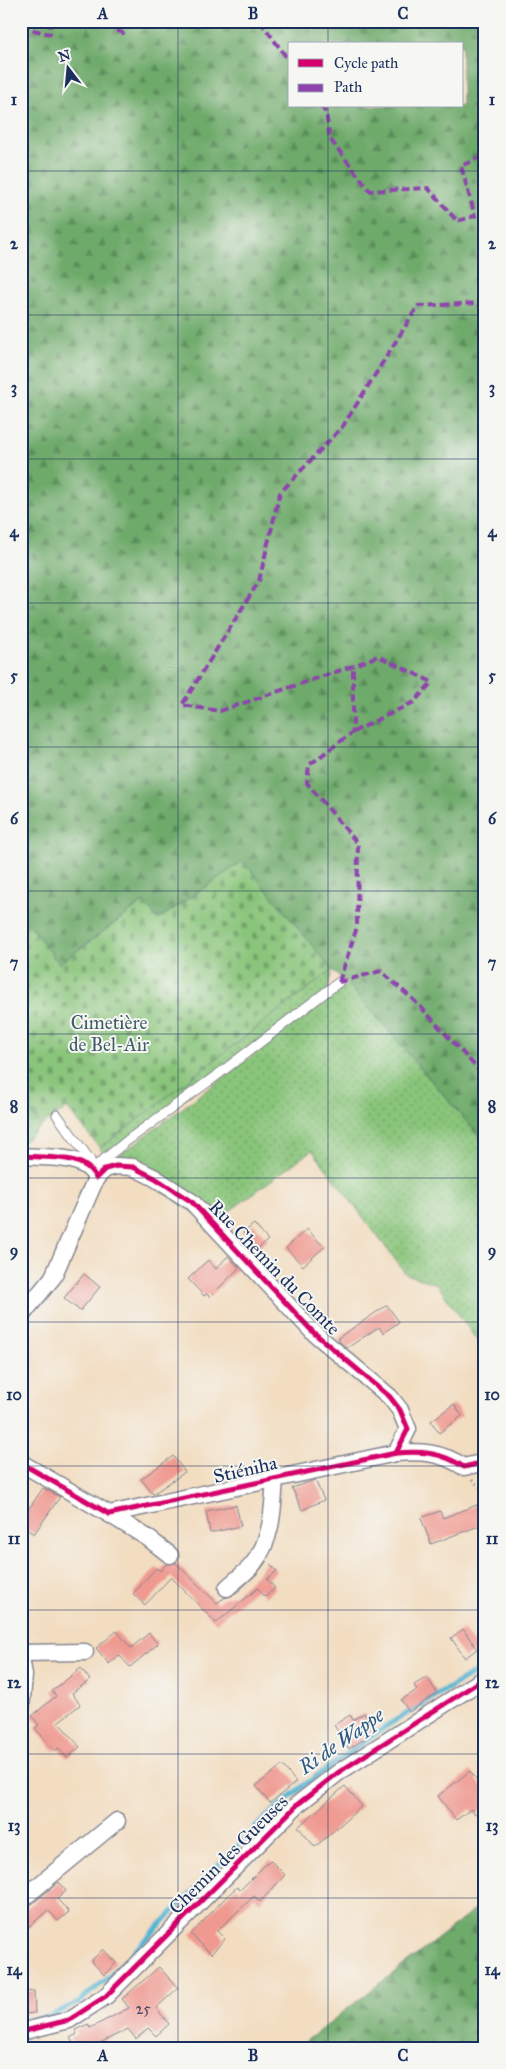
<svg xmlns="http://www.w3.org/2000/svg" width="506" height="2069" viewBox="0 0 506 2069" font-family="'IM FELL Great Primer',serif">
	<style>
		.grass { fill: url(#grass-dots); stroke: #527a6c }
		.forest { fill: url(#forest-firs); stroke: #446c64; fill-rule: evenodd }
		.cemetery { fill: url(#cemetery-stones); stroke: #527a6c }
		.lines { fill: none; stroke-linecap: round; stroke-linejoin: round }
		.stream { stroke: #55b5d3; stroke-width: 5 }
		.building { fill: #ef9990 }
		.service-casing { stroke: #868690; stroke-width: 11 }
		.minor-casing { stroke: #868690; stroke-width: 19 }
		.path { stroke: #868690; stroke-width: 3; stroke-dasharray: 1 4; stroke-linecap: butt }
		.service { stroke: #fff; stroke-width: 9 }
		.minor { stroke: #fff; stroke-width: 16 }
		.quiet { stroke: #8e44ad; stroke-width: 4; stroke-dasharray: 8 4; stroke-linecap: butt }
		.cycleway-casing { stroke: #f6f6f2; stroke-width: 8 }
		.cycleway { stroke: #d6006c; stroke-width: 5 }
		.grid { fill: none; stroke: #1b2f5e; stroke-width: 1; stroke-opacity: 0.55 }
		.labels { text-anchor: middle; stroke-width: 4; stroke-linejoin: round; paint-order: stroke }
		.number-label { font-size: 16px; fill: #504a6a }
		.park-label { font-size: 19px; fill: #3c5c66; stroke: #f6f6f2 }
		.street-label { font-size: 19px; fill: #1b2f5e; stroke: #f6f6f2 }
		.water-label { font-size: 20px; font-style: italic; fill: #2c5781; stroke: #f6f6f2 }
		.neatline { fill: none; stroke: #1b2f5e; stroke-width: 2 }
		.grid-label { font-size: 16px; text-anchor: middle; font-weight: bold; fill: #1b2f5e }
	</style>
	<defs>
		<pattern id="grass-dots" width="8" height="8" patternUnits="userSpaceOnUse" patternTransform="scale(1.25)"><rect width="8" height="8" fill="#89c57a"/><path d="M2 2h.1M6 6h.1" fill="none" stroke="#6fa067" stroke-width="1.8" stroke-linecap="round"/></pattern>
		<pattern id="forest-firs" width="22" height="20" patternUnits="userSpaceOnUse" patternTransform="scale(1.25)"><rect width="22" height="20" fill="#6eaa6a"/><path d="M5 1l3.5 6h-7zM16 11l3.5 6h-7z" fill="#5a8b5a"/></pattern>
		<pattern id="cemetery-stones" width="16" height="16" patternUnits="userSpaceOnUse" patternTransform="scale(1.25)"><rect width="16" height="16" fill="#89c57a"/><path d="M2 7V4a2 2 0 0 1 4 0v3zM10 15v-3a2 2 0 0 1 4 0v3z" fill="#6fa067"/></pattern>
	</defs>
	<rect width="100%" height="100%" fill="#f6f6f2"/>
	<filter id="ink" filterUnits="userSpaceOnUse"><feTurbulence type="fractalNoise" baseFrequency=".02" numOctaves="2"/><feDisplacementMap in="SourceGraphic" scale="10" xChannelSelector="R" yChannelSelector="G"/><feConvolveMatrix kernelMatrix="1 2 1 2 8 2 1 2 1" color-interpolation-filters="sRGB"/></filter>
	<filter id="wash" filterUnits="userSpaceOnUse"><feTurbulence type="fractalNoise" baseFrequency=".0096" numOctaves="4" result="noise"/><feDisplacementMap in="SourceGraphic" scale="20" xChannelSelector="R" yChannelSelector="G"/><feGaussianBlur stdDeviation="1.12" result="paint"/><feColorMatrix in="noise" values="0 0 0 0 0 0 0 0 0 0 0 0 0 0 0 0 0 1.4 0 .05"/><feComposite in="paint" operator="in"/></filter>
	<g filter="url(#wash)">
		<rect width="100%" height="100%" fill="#f2ddc1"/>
		<g class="grass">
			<polygon points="332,970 327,991 106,1158 100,1148"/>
			<polygon points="348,984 485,1143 485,1352 437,1284 406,1274 312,1150 212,1224 113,1160"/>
			<polygon points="25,1105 41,1126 21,1144 21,1108"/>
		</g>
		<g class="forest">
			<path d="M21,21H485V1143L348,984L332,970L243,861L157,920L143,902L59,964L21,914ZM290,44H462V106H290Z"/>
			<polygon points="485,1902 485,2048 297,2048"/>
		</g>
		<polygon class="cemetery" points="243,861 332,970 100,1148 67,1108 41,1126 25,1105 21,1108 21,914 59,964 144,902 158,920"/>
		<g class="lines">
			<polyline class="stream" points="21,2022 50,2016 77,2003 107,1979 262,1821 304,1785 388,1725 485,1666"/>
		</g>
		<g id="blocks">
			<g class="building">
				<polygon points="254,1224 268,1240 253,1253 244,1243 248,1239 243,1233"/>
				<polygon points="307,1229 324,1247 303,1266 286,1248"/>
				<polygon points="228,1256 239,1268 210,1297 207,1294 204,1296 188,1279 208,1260 216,1269"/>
				<polygon points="84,1274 100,1287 80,1311 64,1298"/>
				<polygon points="387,1305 399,1322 383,1333 379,1327 347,1348 340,1342 338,1338"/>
				<polygon points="454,1404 462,1416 439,1433 431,1421"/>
				<polygon points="173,1456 185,1472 153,1494 141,1479"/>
				<polygon points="315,1480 324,1500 302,1510 292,1488"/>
				<polygon points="43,1488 60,1497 34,1534 21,1526 21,1520"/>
				<polygon points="236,1505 241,1526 210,1533 206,1511"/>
				<polygon points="477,1505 484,1524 431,1544 421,1518 440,1511 443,1518"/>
				<polygon points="267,1561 277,1571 267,1579 275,1588 265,1597 258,1588 216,1623 171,1577 145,1605 133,1594 156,1568 160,1571 166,1564 176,1563 217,1603 224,1598 234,1595 257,1574"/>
				<polygon points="463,1629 477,1649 465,1658 451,1638"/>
				<polygon points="117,1631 131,1648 149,1633 158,1644 130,1667 119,1655 109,1664 96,1648"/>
				<polygon points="81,1668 90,1680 72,1693 80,1705 58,1722 80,1747 67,1758 58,1748 55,1751 35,1728 39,1725 32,1716 56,1696 52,1691"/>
				<polygon points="427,1677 437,1693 409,1712 401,1700 417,1690 414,1685"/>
				<polygon points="364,1713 376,1731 349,1749 334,1725 350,1715 353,1720"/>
				<polygon points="282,1765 296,1782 270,1803 256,1786"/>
				<polygon points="470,1771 485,1790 485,1807 475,1814 471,1809 456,1820 438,1796"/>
				<polygon points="345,1786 362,1806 315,1847 298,1827"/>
				<polygon points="270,1860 285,1875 260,1902 254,1896 217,1931 225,1939 211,1954 191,1934 227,1896 237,1887 240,1890"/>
				<polygon points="59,1882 66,1891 57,1899 69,1912 58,1921 48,1910 21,1934 21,1910 27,1908"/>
				<polygon points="103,1949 116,1963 104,1975 91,1961"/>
				<polygon points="159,1967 178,1988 156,2008 169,2024 156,2036 148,2028 136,2039 128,2029 98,2044 100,2048 76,2048 70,2038 77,2034 75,2030 88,2024 90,2028 129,2008 122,1999"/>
				<polygon points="34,1991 35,2013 21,2014 21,1992"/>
			</g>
		</g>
	</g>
	<g filter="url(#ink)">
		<use href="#blocks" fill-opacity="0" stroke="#868690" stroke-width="1"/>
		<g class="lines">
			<defs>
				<polyline id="service" points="57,1115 90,1160 92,1169 128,1140 220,1073 339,982"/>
				<g id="minor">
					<path d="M21,1156C45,1158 85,1153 96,1178L105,1169L116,1166L133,1167L155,1178L192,1202L313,1332L390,1397L400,1410L408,1429L396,1453"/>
					<polyline points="21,1316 53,1277 96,1178"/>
					<path d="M21,1463L109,1514L396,1453C422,1451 441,1452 464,1467L485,1462"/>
					<polyline points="109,1514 148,1538 170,1555"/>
					<path d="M227,1588C235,1580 246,1573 253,1564C273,1539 273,1507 275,1477"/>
					<polyline points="21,1653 85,1652"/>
					<polyline points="21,1658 24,1675 21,1709"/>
					<polyline points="21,1900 117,1821"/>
					<polyline points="21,2032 69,2020 106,1996 298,1804 339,1772 485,1678"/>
				</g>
			</defs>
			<use href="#service" class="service-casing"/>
			<use href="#minor" class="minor-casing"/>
			<polyline class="path" points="472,1480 485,1492"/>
			<use href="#service" class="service"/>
			<use href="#minor" class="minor"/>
			<g class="quiet">
				<polyline points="94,21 123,33 124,21"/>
				<polyline points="260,21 290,62"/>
				<polyline points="21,27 50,34 50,21"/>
				<polyline points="321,106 326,113 330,139 370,191 428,188 457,221 475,216 461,166 485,155"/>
				<polyline points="353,732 414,702 432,682 378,656 353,666"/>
				<polyline points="339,982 357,927 358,844 307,783 309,765 353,732 353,666 220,711 182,705 259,581 280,493 343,426 418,306 485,303"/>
				<polyline points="339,982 381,971 419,1005 485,1077"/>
			</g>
			<defs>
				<g id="cycleway">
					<path d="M21,1156C45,1158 85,1153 96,1178L105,1169L116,1166L133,1167L155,1178L192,1202L313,1332L390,1397L400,1410L408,1429L396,1453"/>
					<path d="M21,1463L109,1514L396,1453C422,1451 441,1452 464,1467L485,1462"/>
					<polyline points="21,2032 69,2020 106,1996 298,1804 339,1772 485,1678"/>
				</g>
			</defs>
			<use href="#cycleway" class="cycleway-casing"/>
			<use href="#cycleway" class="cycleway"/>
		</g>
	</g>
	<path class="grid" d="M178,21V2048M328,21V44M328,106V2048M21,171H485M21,315H485M21,459H485M21,603H485M21,747H485M21,891H485M21,1034H485M21,1178H485M21,1322H485M21,1466H485M21,1610H485M21,1754H485M21,1898H485"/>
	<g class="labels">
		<g class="number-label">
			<text x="143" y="2014">25</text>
		</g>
		<g class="park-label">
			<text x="109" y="1029">Cimetière<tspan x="109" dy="22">de Bel-Air</tspan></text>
		</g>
		<g class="street-label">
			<text transform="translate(275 1267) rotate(46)" y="7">Rue Chemin du Comte</text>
			<text transform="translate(245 1469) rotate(-13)" y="7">Stiéniha</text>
			<text transform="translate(228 1854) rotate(-45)" y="7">Chemin des Gueuses</text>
		</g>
		<g class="water-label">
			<text transform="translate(341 1741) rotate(-35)" y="7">Ri de Wappe</text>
		</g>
	</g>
	<rect width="506" height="2069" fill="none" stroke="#f6f6f2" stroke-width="55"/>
	<rect x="288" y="42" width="175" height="65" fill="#f6f6f2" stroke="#9ea6b7"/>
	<rect x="298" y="59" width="25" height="8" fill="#d6006c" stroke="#9ea6b7"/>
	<text x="334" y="68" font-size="15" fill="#1b2f5e">Cycle path</text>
	<rect x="298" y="84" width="25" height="8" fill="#8e44ad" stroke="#9ea6b7"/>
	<text x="334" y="92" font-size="15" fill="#1b2f5e">Path</text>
	<g transform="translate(68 68) rotate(344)" stroke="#f6f6f2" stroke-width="4" paint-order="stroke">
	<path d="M0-4L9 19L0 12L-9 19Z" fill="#1b2f5e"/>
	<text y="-8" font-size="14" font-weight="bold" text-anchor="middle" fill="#1b2f5e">N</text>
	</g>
	<rect x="28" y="28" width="450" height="2014" class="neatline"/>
	<g class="grid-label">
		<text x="103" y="19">A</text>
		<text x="253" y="19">B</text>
		<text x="403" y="19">C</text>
		<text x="14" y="105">1</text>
		<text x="492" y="105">1</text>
		<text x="14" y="249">2</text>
		<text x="492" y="249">2</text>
		<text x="14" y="393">3</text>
		<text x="492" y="393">3</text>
		<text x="14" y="537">4</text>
		<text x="492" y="537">4</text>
		<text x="14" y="681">5</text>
		<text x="492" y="681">5</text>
		<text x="14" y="824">6</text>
		<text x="492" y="824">6</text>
		<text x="14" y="968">7</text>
		<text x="492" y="968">7</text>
		<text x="14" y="1112">8</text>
		<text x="492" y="1112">8</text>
		<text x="14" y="1256">9</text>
		<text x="492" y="1256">9</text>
		<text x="14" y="1400">10</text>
		<text x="492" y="1400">10</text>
		<text x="14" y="1544">11</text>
		<text x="492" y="1544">11</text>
		<text x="14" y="1688">12</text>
		<text x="492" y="1688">12</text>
		<text x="14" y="1831">13</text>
		<text x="492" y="1831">13</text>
		<text x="14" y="1975">14</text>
		<text x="492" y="1975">14</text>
		<text x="103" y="2061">A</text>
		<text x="253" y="2061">B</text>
		<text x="403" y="2061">C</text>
	</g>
</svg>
